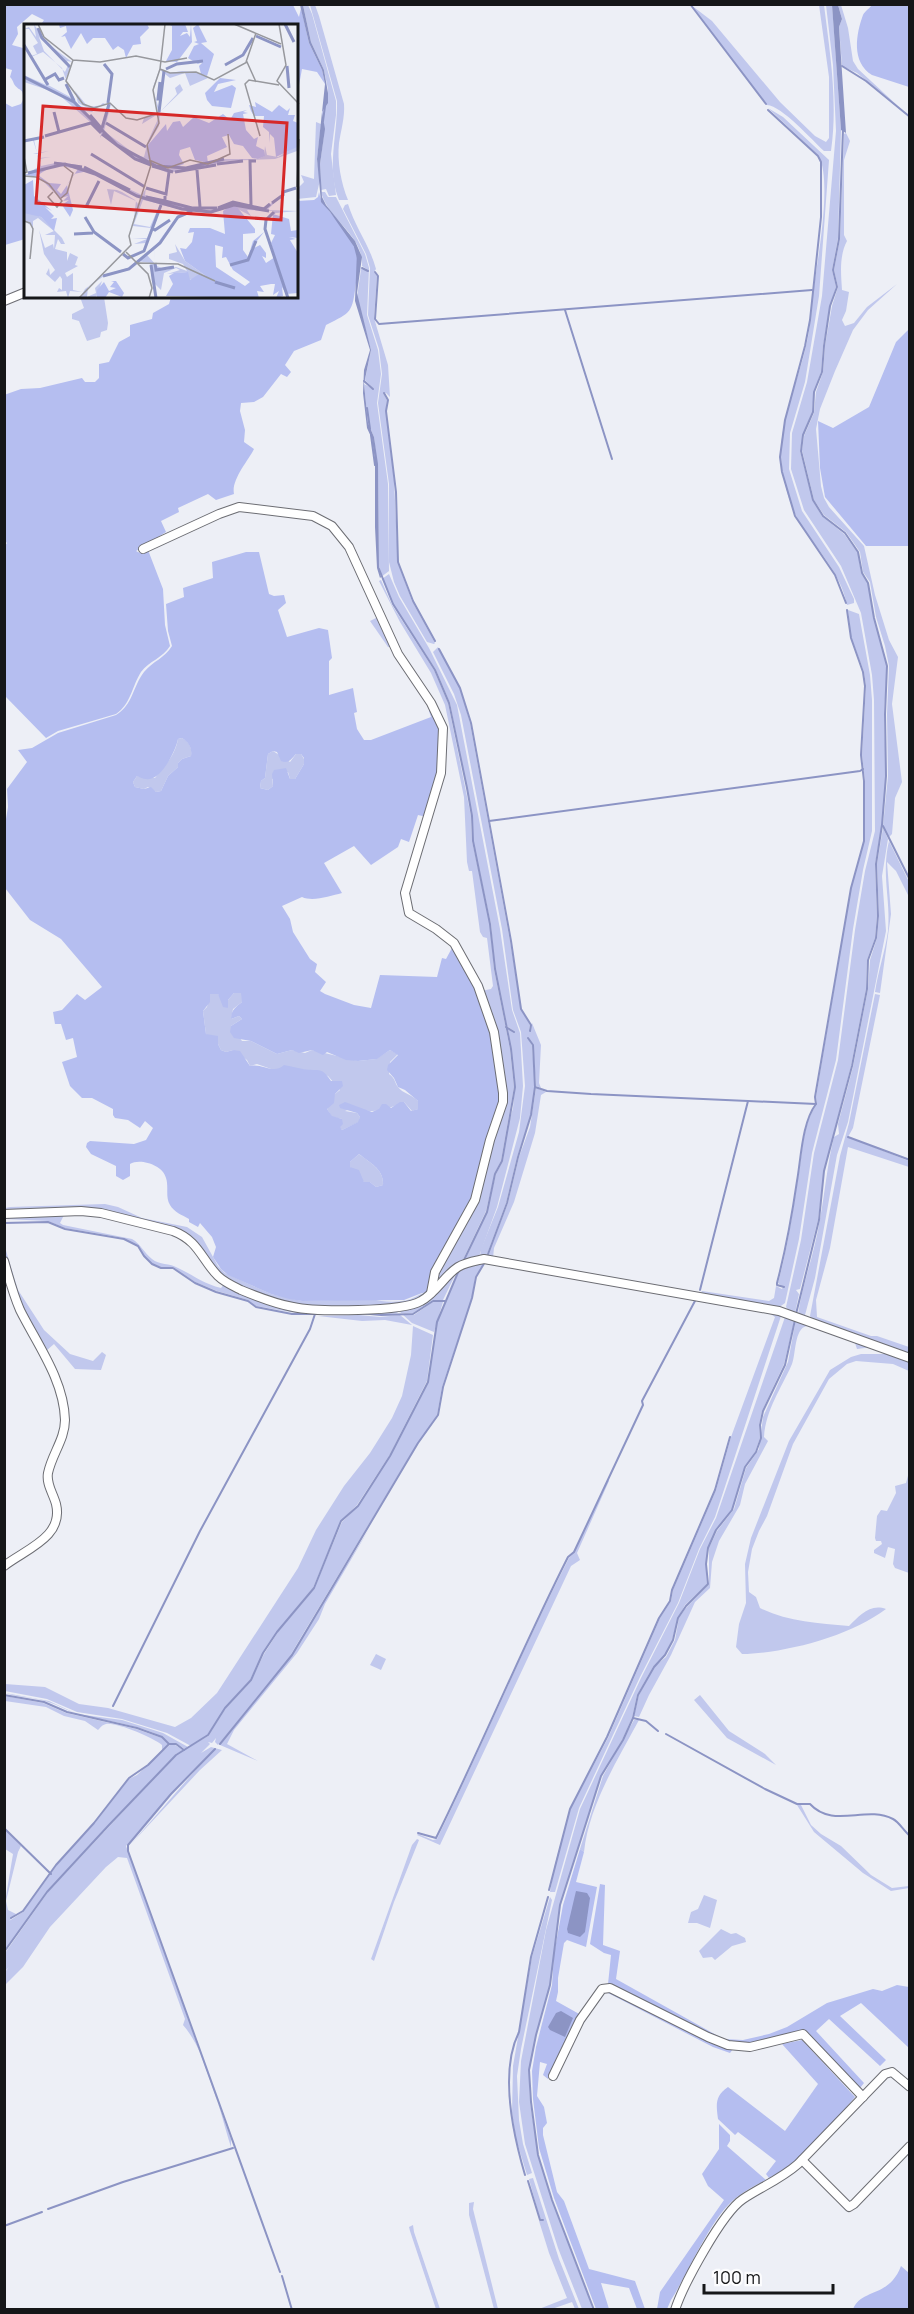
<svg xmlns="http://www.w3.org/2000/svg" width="914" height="2314" viewBox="0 0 914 2314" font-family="Manrope,sans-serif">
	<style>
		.green { fill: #c1c8ed }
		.forest { fill: #b5bef0; fill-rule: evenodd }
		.water { fill: #8c94c4 }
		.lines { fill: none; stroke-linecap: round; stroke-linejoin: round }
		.stream { stroke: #8c94c4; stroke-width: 2 }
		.street-casing { stroke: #6c6d73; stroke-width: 10 }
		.street { stroke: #fff; stroke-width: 8 }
		.inset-river { fill: none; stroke: #8c94c4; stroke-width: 3 }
		.inset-road { fill: none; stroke: #97989d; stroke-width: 1.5 }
		.view { fill: #d62828; fill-opacity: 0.15; stroke: #d62828; stroke-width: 3 }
		.inset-edge { fill: none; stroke: #151618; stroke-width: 3 }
	</style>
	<rect width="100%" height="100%" fill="#edeff6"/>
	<g class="green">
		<polygon points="832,4 841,130 838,238 832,270 836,287 830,306 823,346 821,372 814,392 812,412 803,435 800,451 813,501 822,516 844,534 858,553 861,573 868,583 874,618 887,666 884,714 886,776 882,824 875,864 877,916 875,938 867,960 866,989 851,1066 824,1171 818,1220 800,1289 796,1290 799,1294 795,1313 790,1312 786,1307 801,1240 814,1153 838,1060 855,930 865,871 875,831 874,700 872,675 861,613 841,566 804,510 791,469 792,433 807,382 822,296 836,131 833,65 826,5"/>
		<polygon points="303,5 308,5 312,14 336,101 336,115 331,154 336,195 329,196 326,189 321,190 320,164 324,134 322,112 328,102 328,89 324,70 311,42"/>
		<path d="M310,5H315L319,16L344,104C345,117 341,130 339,143C337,161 341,183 348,200H339C326,167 338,134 337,101Z"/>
		<path d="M691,5L712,21L780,102L815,136L826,142L829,138V77L819,5H824C830,53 838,102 831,151H824C812,140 782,106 767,105Z"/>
		<polygon points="838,5 841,5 848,28 853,61 858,69 899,107 857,73 842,66 839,27 842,19"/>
		<path d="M768,108L783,117L829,160L819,296L805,382L790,433L789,469L802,511L839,567L854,599V603L847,605C841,573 817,550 800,523C789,505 782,477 781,457C780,420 798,382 806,346C811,327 811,307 814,287C818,256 832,183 819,156Z"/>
		<polygon points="316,122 321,124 317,159 320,180 316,197 297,199 297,189 304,182 301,175 314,179"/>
		<path d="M846,133L850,141L844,160V235L847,241C839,256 841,274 842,290L849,292L846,311L842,320L845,326L854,323L867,307L897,284L868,310L853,330L835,371L820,409L816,429L821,486L824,498L829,507L864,546L875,595L889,640L898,657L892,704L902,782L895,798L892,834L889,837L883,826L888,776L887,714L889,666L885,646L876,617L870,582L863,572L860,552L846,532L824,515L814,500L802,450L804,436L814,413L816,392L823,372L825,346L832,306L838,287L834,270L840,239L844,134Z"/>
		<path d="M321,192H325L328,197H336L365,254L369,268L367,315L378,350L381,374L377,403L388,484L389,571L381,577L379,566L378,473L374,437L368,423L364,384L374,389L365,380L371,350L357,298L361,269L368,270L362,266C364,235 328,220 321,192Z"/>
		<path d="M348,204C355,227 370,246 376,269L374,272L377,276L374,318L388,365L390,397L386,393H383L387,400L386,412L394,480L398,563L412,601L435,643L434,644L427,642L400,596L394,582L389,562V484L378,403L382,374L379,349L368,315L370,268L366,254L343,209L345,205Z"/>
		<polygon points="80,297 104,297 108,323 107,330 101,332 100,337 87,341 79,321 72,319 72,314 84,308"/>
		<polygon points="389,574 399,597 429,648 457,705 500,929 512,1010 520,1033 523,1086 520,1118 497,1207 478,1259 463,1264 487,1212 496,1174 503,1161 506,1133 513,1108 515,1087 508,1029 514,1031 507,1026 495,969 491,924 473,841 472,816 467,788 450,703 436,670 393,604 382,579"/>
		<polygon points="381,580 392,605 434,670 448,703 471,816 472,841 490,924 494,969 510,1049 514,1087 501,1161 495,1173 486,1211 460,1266 434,1289 481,991 491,989 493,986 487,938 483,937 480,932 472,871 469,871 467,862 464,797 445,705 431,673 400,622 379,581"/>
		<path d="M848,610L859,614L870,675L872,700V831L863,870L853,929L836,1060L812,1153L799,1239L785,1303L778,1308L700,1294L702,1291L769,1301L774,1298L776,1286L782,1289L783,1287L778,1283C788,1247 793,1209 799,1172C803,1150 803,1122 817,1104L816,1097L851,888L864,841L865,781L862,755L866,686L864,672L851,637Z"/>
		<polygon points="378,617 392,647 388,647 370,621"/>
		<polygon points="438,647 460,688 470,723 510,941 521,1009 530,1025 529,1031 532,1023 541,1045 539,1083 541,1088 536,1086 533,1044 527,1037 532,1045 535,1087 531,1115 517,1157 506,1203 486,1257 480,1257 481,1249 498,1207 519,1132 525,1086 521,1032 513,1010 502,929 461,715 454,694 433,652"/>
		<path d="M182,738C190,743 192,747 191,756L182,759L178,763V767L168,776L161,791L156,792L148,787L144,789L135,787L133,782L137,776L155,778C165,765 175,756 178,739Z"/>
		<polygon points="273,751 290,762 296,754 301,754 304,759 304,764 295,779 290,779 288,772 272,779 273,786 268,790 260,788 261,781 265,778 268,754"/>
		<path d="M883,828L888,839L882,876L886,931L848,1122L837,1155L815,1278L805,1315L798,1314C803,1282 815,1252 820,1219C825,1192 827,1165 834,1137L839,1134L838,1124L853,1067L868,989L870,960L877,938L879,916L877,864Z"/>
		<path d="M889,841L909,882V897L896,871L887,862L891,914L880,993L875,992C878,971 885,952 888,931C891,900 881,874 889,841Z"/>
		<path d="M234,993H242V1002L233,1009L231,1019L239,1016L242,1019L231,1026L242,1041H251L277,1054L292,1050L305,1053L312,1050L358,1061L376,1059L390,1050L398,1054L390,1062L389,1074C396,1079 394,1082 398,1087C402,1093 413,1095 418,1101V1109L412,1111L404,1102C396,1106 378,1112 370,1111C357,1110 360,1106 345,1111L357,1113L360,1117L359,1122L342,1130L339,1127L342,1119L332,1117L327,1109L335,1094L340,1090L328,1076L301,1069L274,1070L257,1064L250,1066L247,1060L233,1050L226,1052L221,1050L218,1044L206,1034L203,1011L207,1007L210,994H218L228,1008V1000Z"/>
		<polygon points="875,994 880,995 853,1128 848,1137 909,1161 909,1167 848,1147 830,1248 816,1300 817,1317 871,1336 877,1336 909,1347 909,1355 812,1319 810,1316 840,1156 849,1123"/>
		<polygon points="536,1088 546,1092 541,1095 535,1133 514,1202 494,1248 493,1258 487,1257 508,1203 519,1157 530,1127"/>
		<path d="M359,1154C370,1163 384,1169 383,1185L376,1187L370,1182H364L350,1167V1162Z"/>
		<path d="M105,1204L118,1207L142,1218L187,1227L202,1237L218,1266L225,1273L271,1294L302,1301L371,1299C383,1302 399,1303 411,1299C418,1296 422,1292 430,1292L420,1300L394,1307L295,1306L263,1296L225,1279L189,1237L103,1211H5V1208L10,1207Z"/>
		<path d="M65,1213L60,1223L63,1225L132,1239C141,1244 144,1253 152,1259C159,1265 170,1263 178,1268C193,1275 204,1284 221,1288L225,1283L278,1305L395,1310L398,1313L381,1315L360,1313L302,1314L256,1306L248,1300L217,1291L195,1282L173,1267H161L153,1264L144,1256L138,1245L124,1238L65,1228L48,1221L5,1219V1215Z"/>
		<path d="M4,1244L18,1290L44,1330L70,1354L93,1361L102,1352L106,1355L101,1370L75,1369L54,1344L46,1351C28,1319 5,1282 4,1244Z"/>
		<path d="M477,1262L456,1315L474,1269L478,1262H485L475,1277L472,1298L442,1387L437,1415L409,1457L288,1659L369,1529L325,1604L319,1619L297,1653L234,1730L227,1744L258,1761L220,1745L280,1670L218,1745L215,1742L216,1738L212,1743L208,1742L210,1744L201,1753L211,1747L222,1750L200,1770L131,1844L214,1749L171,1794L126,1846L231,2139V2147C220,2112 207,2052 183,2025L185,2019L127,1858L118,1857L106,1867L50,1927L23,1967L5,1985V1972L9,1967L5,1971V1953L48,1892L176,1755L208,1736L226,1708L251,1681L264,1654L278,1632L314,1589L342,1522L358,1506L390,1456L428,1382L437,1322L461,1267Z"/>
		<polygon points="458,1269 443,1300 433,1300 413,1313 401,1313 398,1309 409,1307"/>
		<polygon points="434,1301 443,1302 434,1332 412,1323 402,1314 414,1315"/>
		<polygon points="766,1311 779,1314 781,1316 715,1517 699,1549 678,1603 640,1677 579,1808 555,1892 550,1892 555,1864 570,1809 608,1738 660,1618 671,1601 673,1590 716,1490 731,1437 775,1317"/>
		<polygon points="359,1315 380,1317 400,1315 412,1325 385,1320 362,1321 318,1316"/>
		<polygon points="785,1317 795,1318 784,1364 762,1411 759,1425 760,1438 755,1452 745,1467 732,1510 716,1530 708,1547 706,1564 707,1584 685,1605 678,1618 672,1640 665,1655 653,1667 637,1695 632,1718 622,1740 601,1776 560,1905 550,1985 536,2035 529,2070 530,2102 538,2155 552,2200 593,2309 582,2309 558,2248 525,2144 519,2102 521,2061 546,1930 580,1809 641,1678 679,1603 700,1549 716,1518"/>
		<path d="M796,1319L873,1347L857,1349L855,1343C844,1339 817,1325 807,1326C794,1328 796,1355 792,1364C781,1389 766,1409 764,1437L768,1441L745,1484L740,1505L719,1541L712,1562L710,1588L695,1602L671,1655L649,1695L639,1717L634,1716L639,1695L654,1667L666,1657L675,1640L679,1618L685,1609L709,1584V1548L717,1531L734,1509L746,1468L759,1449L763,1417L788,1362Z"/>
		<polygon points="413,1326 433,1335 427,1381 389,1456 357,1505 341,1521 313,1588 277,1632 263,1653 250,1680 225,1708 207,1735 191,1746 167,1733 122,1719 77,1712 47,1699 5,1691 5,1684 45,1687 79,1704 108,1708 175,1727 191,1718 217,1693 298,1568 316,1530 344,1486 370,1453 392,1418 402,1396 411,1355"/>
		<path d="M861,1354H893L909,1361V1371L893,1364L856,1361L847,1364L829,1379L793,1444L767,1516L759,1531L752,1549L748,1572L749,1592L756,1597L760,1608C788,1622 818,1623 849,1626C859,1616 870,1603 886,1609C850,1636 787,1653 742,1654L736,1647L739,1624L746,1603L745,1564L751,1538L789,1441L830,1370L851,1357Z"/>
		<polygon points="909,1472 909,1573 895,1568 893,1564 895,1549 888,1547 885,1558 874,1553 874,1550 882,1544 881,1541 876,1541 875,1538 877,1516 881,1510 887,1511 896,1493 895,1486 906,1483"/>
		<path d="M608,1479L609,1481L577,1553L580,1560L571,1566L440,1845L417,1835L418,1834L433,1840L437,1839C482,1746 522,1650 569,1558L574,1552Z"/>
		<polygon points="376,1654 386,1659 381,1670 370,1665"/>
		<path d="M5,1693L49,1701L77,1714L122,1720L163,1733L188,1747L185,1749L175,1743H169C156,1727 106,1721 85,1716C71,1713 59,1705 45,1701C32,1697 16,1697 5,1693Z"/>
		<polygon points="700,1695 729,1731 765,1754 776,1765 727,1738 694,1700"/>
		<path d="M5,1696L43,1703L66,1713L136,1729L162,1738L168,1744L156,1757L162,1750V1745C153,1738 117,1722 106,1724C102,1725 101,1727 98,1730L85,1721L64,1716L46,1707L5,1701Z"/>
		<path d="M634,1720H639C617,1761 589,1805 584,1852L580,1849L603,1776Z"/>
		<polygon points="172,1743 183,1750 176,1754 47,1891 5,1951 5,1902 13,1854 5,1849 5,1829 21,1846 18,1852 6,1901 8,1910 16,1914 9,1921 23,1912 57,1865 95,1823 129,1779 137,1775"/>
		<polygon points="797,1805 801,1805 811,1825 821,1834 841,1846 871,1875 892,1888 909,1886 909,1888 891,1891 863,1873 814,1832"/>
		<polygon points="417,1839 419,1840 394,1902 374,1961 371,1959 412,1845"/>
		<polygon points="704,1895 717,1900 710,1928 697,1923 688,1923 691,1912 698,1909"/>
		<polygon points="550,1897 552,1900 521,2049 517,2076 519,2120 523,2144 532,2173 527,2175 516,2139 512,2113 513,2066 532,1957"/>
		<polygon points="721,1929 731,1934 736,1933 745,1938 746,1942 732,1946 715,1960 712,1957 703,1958 699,1951"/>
		<polygon points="533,2178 559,2259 579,2309 575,2309 572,2302 552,2309 539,2309 567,2298 549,2253 539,2221 544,2221 540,2219 529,2179"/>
		<polygon points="474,2202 473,2209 498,2309 494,2309 469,2215 469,2203"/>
		<polygon points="413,2225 414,2232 440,2309 436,2309 410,2231 409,2227"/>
	</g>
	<g class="forest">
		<path d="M873,4L909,5V87L872,75C851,62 856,34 863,15C865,11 870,8 873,4Z"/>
		<path d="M5,5H293L299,17L301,8L309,43L322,70L325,84L317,72L302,69L297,96V26H40L44,20L32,14L17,27L18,34L12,45L23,48L25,46V239L5,245V103L12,107L21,104L23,100C24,87 19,92 14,84C13,81 12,79 10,77L12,70L5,68Z"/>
		<path d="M319,192C321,202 324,204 330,212C353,241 361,245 356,283C352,313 352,312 326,325L321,340L294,351L285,365L291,372L287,377L281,374L263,397L254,402L241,403L240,411L245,430L244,442L254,449C248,461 231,480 234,494L216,500L208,494L178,508L179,512L161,521L166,532L136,551L140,553L148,550L163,589L165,625L170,646C163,658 149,661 141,672C132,686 131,704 116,714L58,731L46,738L5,696L4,547L7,543L4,540V395L21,389L40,388L82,378L85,382H95L99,378V364L109,362L119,342L130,336V325L152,319L153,313L169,304L171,297H297V201L314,200L318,197Z"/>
		<polygon points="909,329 909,546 866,546 825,497 820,468 818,421 833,428 869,407 896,342"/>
		<path d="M246,552H259L269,594L274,596L284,595L286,603L278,610L287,637L319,628L328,630L332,658L329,661V695L353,688L357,712L354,713L357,729L364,740H371L431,717L429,711L430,704L440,725V762L427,817L418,815L409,842L401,839L398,847L371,865L354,846L324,863L342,893C330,896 313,902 302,897L282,906L290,919L293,932L310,959L317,964L315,972L326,982L320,991L325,994L354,1005L371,1008L380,975L437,977L442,958L446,959L453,946L478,993L490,1023L502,1096L473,1198L430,1292L422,1293L404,1300L302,1301L289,1299L271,1294L228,1275L221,1269L213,1257L216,1247L212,1237L200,1223L198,1227L189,1222V1219C182,1215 174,1212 170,1205C165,1197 169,1187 166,1178C163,1165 140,1158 130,1164V1176L123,1180L116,1176V1166L91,1154L86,1147L87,1143L90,1141L134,1144L146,1140L153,1128L145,1121L140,1128L128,1120L115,1118L113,1115V1109L92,1098H82L70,1086L62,1062L77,1057L73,1038L66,1040L61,1024H55L53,1012L62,1010L77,994L85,1000L102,987L61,939L30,920L5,888L4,831L8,807L7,789L27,762L18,750L32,748L58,733L116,715C133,705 133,686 144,672C153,661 165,658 172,646L168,631L166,604L184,597L183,588L213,578L212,562ZM182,738C189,743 192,747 191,756L182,759L178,763V767L168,776L161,791L156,792L151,787L144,789L135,787L133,782L137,776C140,777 143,779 146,779C161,782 176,750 178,739ZM273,751L277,752L281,761C289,764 291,759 296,754H301L304,758V764L295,779H290L286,768L274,770L272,774L273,786L268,790L260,788L261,781L265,778L268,754ZM234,993H241L242,1002C236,1007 231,1010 231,1019L239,1016L242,1019L231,1026L230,1032L234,1038L251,1041L277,1054L292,1050L299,1053L312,1050L323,1055L327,1052L346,1060L358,1061L377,1059L390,1050L398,1055L388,1065L387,1070L394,1078L398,1087L405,1090L418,1101V1109L411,1111L404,1102H400L391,1108L386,1104H382L379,1109L372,1112L345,1102L339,1105L340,1108L357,1113L360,1117L358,1122L342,1130L340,1127L343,1124L342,1119L332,1116L327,1109L334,1103L335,1094L343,1086L342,1081H331C321,1065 318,1072 303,1069C296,1068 291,1066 284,1065C273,1075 263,1063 250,1066L240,1051L233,1050L226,1052L221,1050L218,1044V1036L206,1034L203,1011L210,1002V994H218L223,1007L228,1008V1000ZM359,1154C370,1163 384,1169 383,1185L376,1187L370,1182H364L359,1170L350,1167V1162Z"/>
		<polygon points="580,1849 584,1852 576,1882 597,1887 586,1947 567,1940 564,1943 558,1978 558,1992 556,2001 581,2015 577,2020 548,2079 543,2075 547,2064 540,2062 537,2096 544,2107 547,2123 543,2128 543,2135 557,2192 564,2201 589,2269 635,2281 645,2309 637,2309 629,2288 601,2283 609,2309 596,2309 554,2198 539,2148 533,2099 532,2071 536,2047 552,1985 554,1954 563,1905"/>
		<polygon points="600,1884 605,1885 603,1945 620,1951 616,1979 718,2036 724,2039 743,2040 769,2034 787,2027 827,2003 873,1989 882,1991 897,1985 909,1987 909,2048 861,2003 840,2016 886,2060 880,2066 829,2019 816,2031 864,2083 860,2088 807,2032 803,2030 750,2045 717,2040 608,1984 611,1955 604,1953 590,1944"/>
		<polygon points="611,1991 708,2041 733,2049 730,2053 713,2047 606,1992"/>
		<path d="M802,2040L855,2097C834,2123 799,2164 769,2178L766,2174L776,2161L738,2132L735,2135L718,2119C716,2104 715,2096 728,2087L785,2131L818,2084L782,2044Z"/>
		<path d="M719,2124L730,2135V2141L727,2146L766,2180C756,2185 746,2190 737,2197C711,2216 689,2272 671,2300L667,2309H657L660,2292L724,2200L708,2186L702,2174L719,2149Z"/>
		<path d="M901,2266L909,2273V2309H853C862,2288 889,2298 901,2266Z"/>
	</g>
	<g class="water">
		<polygon points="300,5 303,5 311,42 324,70 328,93 328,103 322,112 325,129 320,164 322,197 326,205 355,241 362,257 357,293 371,350 364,384 368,423 374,437 378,464 379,566 381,577 380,578 377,568 375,527 375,460 372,439 367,428 363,393 364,370 370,350 355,301 357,251 330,212 321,202 317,159 325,84 322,70 309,43"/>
		<polygon points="832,5 838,5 842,19 839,27 846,133 841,130"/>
		<polygon points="576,1891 587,1893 590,1898 585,1932 580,1937 568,1933 567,1929"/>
		<polygon points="561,2011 573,2018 565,2037 550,2030 548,2027 556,2013"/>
	</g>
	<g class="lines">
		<g class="stream">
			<polyline points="690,4 766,104"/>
			<polyline points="842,66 866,81 910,117"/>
			<polyline points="768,110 818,156 821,162 821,217 810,320 805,346 785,420 780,457 782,472 795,516 835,575 846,603"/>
			<polyline points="323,121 325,106"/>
			<polyline points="355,247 359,262"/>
			<polyline points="362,268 368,271"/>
			<polyline points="375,272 378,276 375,319 379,324 812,290"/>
			<polyline points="565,310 612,459"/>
			<polyline points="364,381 373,389"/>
			<polyline points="384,393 388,400 386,411 396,492 398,562 413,601 435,641"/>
			<polyline points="367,408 370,429"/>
			<polyline points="371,435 375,465"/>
			<polyline points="379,569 393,604 435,670 449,703 467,788 472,816 473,841 490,924 495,969 511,1049 515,1087 502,1161 495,1174 487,1212 463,1262"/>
			<polyline points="439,649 460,688 471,723 511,941 521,1009 531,1025 530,1031"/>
			<polyline points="489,821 860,771 863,769"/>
			<polyline points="883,826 910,880"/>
			<polyline points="506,1027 514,1032"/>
			<polyline points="535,1087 547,1091 591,1094 748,1101 700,1290"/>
			<path d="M748,1101L816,1104C802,1122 801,1159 797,1181C792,1215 786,1249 777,1283V1285L784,1287"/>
			<polyline points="816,1104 815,1097 851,888 864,841 864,781 861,755 865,686 863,672 851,638 847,610"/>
			<polyline points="848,1137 910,1160"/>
			<polyline points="4,1223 48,1222 65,1229 124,1239 138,1246 144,1256 152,1264 161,1268 173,1268 195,1283 216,1292 248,1301 256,1307 292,1314 351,1314"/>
			<polyline points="488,1254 507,1203 518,1157 531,1115 535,1087 533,1045 528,1038"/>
			<polyline points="360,1313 381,1315 413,1314 433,1301 445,1301"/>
			<polyline points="796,1314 819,1220 824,1171 852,1066 867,989 868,960 876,938 878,916 876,864 882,825 886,776 885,714 887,666 874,618 868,583 862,573 858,552 845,533 823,516 813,500 801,451 803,435 813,412 814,392 822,372 824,346 830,306 837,287 833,270 839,239 843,130"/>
			<polyline points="4,1695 44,1702 67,1712 137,1728 162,1737 169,1744"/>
			<polyline points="113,1706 200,1531 310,1329 315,1314"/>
			<polyline points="633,1718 646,1721 658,1731"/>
			<path d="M666,1734L765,1789L797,1804H810C833,1829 866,1805 893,1819C899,1822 904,1831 910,1836"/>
			<polyline points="220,1744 292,1655 418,1443 438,1415 443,1387 472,1298 476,1277 485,1262"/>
			<polyline points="215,1749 171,1794 128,1845 128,1851 280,2272"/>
			<polyline points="4,1828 51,1874"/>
			<path d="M418,1833L436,1838C482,1745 521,1650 568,1557L574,1552L643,1405L642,1401L696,1299"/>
			<polyline points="549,1890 570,1809 607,1737 659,1618 670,1601 672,1590 715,1490 730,1437"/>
			<polyline points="11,1918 23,1911 56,1865 94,1823 129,1778 148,1765 169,1744 176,1744 184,1750"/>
			<polyline points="4,1952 47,1892 109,1825 176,1755 208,1735 225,1708 251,1680 263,1653 277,1632 314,1588 341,1521 358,1506 390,1456 428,1382 437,1322 459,1270"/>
			<path d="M525,2175C513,2134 499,2072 519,2032L531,1957L548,1897"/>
			<polyline points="528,2181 540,2220 543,2220"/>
			<polyline points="48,2209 123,2182 233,2148"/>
			<polyline points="4,2226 42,2212"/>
			<polyline points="282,2276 292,2310"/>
			<polyline points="594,2310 552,2200 538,2155 531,2102 529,2070 536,2035 550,1985 560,1905 601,1776 623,1740 633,1718 638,1695 654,1667 665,1655 673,1640 678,1618 686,1606 708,1584 706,1564 708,1548 716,1530 732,1510 745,1467 756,1452 761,1438 760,1425 763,1411 785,1365 795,1320"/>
		</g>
		<defs>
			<g id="street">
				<polyline points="4,301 26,292"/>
				<polyline points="143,549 219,514 239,507 313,516 332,526 349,547 398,654 431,703 443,728 441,773 405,893 409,913 436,929 454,943 478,986 494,1032 503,1093 503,1102 490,1140 475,1200 435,1272 431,1293"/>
				<path d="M4,1214L81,1211L101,1213L173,1231C199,1241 201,1259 218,1276C224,1282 233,1286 241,1290C258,1297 276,1304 293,1307C316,1312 402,1312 421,1301C436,1293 444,1276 458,1267C466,1262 475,1261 484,1259L779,1311L910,1358"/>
				<path d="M4,1261C9,1278 13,1294 20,1310C37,1344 64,1380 65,1420C65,1439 52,1454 48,1473C46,1484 53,1493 56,1504C64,1537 26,1549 4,1566"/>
				<polyline points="553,2076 580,2020 602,1989 610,1988 708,2037 728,2045 750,2047 803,2034 863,2097"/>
				<polyline points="802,2160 849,2207 854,2204 910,2146"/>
				<path d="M675,2310C683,2285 722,2213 743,2199C761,2187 781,2179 798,2164L885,2074L892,2072L910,2087"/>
			</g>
		</defs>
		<use href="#street" class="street-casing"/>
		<use href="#street" class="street"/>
	</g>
	<g transform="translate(24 24)">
		<rect width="274" height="274" fill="#edeff6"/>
		<path d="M10,0L20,17L48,38L43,37L47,43L41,56L54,81L68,86L54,79L51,67L64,83L87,80L80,107L112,131L120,133L124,117L134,95V90L118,100L120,94L135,89L133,83L130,70L129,63L136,44V45H137L141,46L146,49L158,47L172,48L184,54L159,65L166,62L161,49L146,54L136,46L129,66L136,88L153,70L151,64L156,60L159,66L136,88L135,102L124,121V135L144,145L176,142L199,135H234L240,132L241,122L243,131L254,133L274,121L273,140V127L251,135L201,137L186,143L144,149L111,135L78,111L76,114L77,110L67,99L43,106L35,108L66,98L33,69L0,58V51L22,61L0,21L7,32L13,30L9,22L14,19L5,5H0L5,3L12,13ZM15,13L44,41L41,48L20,27ZM19,28L38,44L48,74L24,61L7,33ZM79,79L84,81L78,104L61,87L68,88ZM21,112L10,116L13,129L25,127L13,130L15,134L27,133L15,135L17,142L36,138L53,141L118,171L122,164L121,171L168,184L186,186L209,178L240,185L246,180L259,171L243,186L274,187L252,189L246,193L250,187L223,186L227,192L208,182L188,189L168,187L156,192L130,225L131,238L130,226L123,231L133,242L142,246L152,243L163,247L159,240L145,235V230L153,228L151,220L161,237L182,252L165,256L163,248L143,250L156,246L152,244L140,249L137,266L128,257L126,239L113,237L105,246L80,252L64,263L63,273L72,269L71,264L78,257L72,274H56L61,265L79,251L104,244L133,220L153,192L165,187L137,181L122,219L110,220L123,215L108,214H123L127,204L109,202L112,177L90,167L87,181L83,165L93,166L98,168L111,176L114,180L117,174L63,147L41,140L4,149L16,142L13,130H9L13,129L9,116L0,117ZM119,176L136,180L126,203L110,200ZM5,188L17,193L38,214L41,220H37L34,215L31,225L43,228V237L46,229L54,233L51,241L54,242L41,249L43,253L49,249V266L58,268L46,267L44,274L42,267L33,268L35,264L38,266V255L36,252L31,258L22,250L25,244L26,251L31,246L20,230L15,206L21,224L29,220L30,225L31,211H21L30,207L14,194L9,197V208L8,202L0,197V189Z" fill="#c1c8ed" fill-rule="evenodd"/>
		<path d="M123,0L125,4L116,13L117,20L109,21L102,34L100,26L94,22L89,26L81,14H69L63,20L57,9L47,25L41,12L37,13L43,8L42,2L36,4L35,1ZM144,0H161L164,8H159L156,12L163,9L166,13L167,0L168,18L153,38L142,37L148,26V2ZM174,0L183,18L177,19L190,30L183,52L177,50L175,42L179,38L174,40L164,34L170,22L175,20L170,18L173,17L169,4ZM196,54L212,56L194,60L190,68L208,61L212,64L207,84L188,82L183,76L181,69ZM231,78L248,88L255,81L263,87L266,84L264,91H271L269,97L274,99L273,123L252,133L250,114L246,110V119L245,108L239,103L240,92H230L227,87L225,81L232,83ZM223,86L219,88L224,89L219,90L222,106L230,115L234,113L232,122L240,126L241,132L234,135L228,134L219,122L210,120L205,111L198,113L203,123L183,132L184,139L171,136L166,123L156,126L155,131L160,140L155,142L144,144L124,135V121L142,100L143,107L149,98L156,97L159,103L170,93L185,99L199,90L206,96L210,89ZM34,140L64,147L50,150L43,161L49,186L46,193L38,181L45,176L39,177L44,172L36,174L15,153L0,151ZM30,141L54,145L37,170L33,166L37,160L25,159L14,151ZM9,156L10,172L28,187L21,183L30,192L27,195L33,194L30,207L17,193L0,189V161ZM205,183H213L231,205V209L219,210V226L224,233L229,217L240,208L226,226L236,221L242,229V234L238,232L242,239L251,233L247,219L251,211L247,210L249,190L265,195L267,207L274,206V214L265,213L272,215L266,216L274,229V269L262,270L258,263L259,272L252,274L255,267L249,271L251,260H247L236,262L240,268L233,267L235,274L142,272L149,260L145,252L150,249L164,248L166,256L175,250L182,252L161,237L156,224L162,225L168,218L170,208L164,209L166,204H186L201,210L199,187ZM191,221L199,223L198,234L202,233L209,246L226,258L221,262L192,243ZM87,257H92L100,269L98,273L85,268L81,274H73V266L80,258L85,267L92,264L86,263L90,258Z" fill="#b5bef0" fill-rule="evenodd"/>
		<path class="inset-river" d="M261,0L270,18M14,4L18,14L46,43M232,12L257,23M0,21L24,61M80,40L88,50L84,79M201,41L219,31L229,14M263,42L265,64M142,45L153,40L179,37M0,53L50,78L93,121L132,142L162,144L200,135M20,56L31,50L35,56L40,54M136,58L134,75H138M42,60L50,77M30,88L35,108M135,88L140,47M66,91L78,105M82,99L122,123M78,104L85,80M78,110L111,135L127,141M21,112L67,99L77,109M0,117L20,113M67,130L121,163M30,139L58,143M193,140L219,137M128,142L149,148M60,143L106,166M173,146L176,183M151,148L192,141M4,149L41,140L71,150L113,172L158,185L187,188L210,181L245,187M122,164L142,170L145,148M122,173L141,177V172M141,177L168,184H193M248,179L259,171V168L272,164M227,181L226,137H232M62,183L75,157M194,184L209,178L240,185L246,180M250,188L242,196L241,205L264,274M61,193L70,208L97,228M127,204L131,206L146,196M50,210L69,209M99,230L104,234L120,227L137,181M131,239L132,246L150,243M127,241L132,274M206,241L224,236L232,217M79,252L105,245L136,219L154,193L168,187M191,258L211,264"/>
		<path class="inset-road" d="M14,0L20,13L49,36L76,38L112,32L141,38L163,34M210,0L257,20M255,0L262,41L253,57L275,80M49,36L42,57L59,80L70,84L86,79L102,94L113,96L135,89M222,38L232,9M136,45L141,0M236,112L221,60L225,56L255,61M0,133L3,148L0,149M125,136L144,144L166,136L184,140L206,130L204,110M0,152L12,153L25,160L38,177L33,183L24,173L29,168M273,163L275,115M36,175L43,169L49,149L40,142M0,197L6,199L9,205L6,235M102,228L124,250L128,264L125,274M114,239L154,240L191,257M55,274L107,221L105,212L127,141L123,121L135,99L129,66L136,45L146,49L172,48L190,56L223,38L232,58"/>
		<path class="view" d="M19,82L263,99L257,196L12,179Z"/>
		<rect width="274" height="274" class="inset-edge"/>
	</g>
	<rect width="914" height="2314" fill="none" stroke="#151618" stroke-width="12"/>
	<path d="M704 2284v9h129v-9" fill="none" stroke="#151618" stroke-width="3"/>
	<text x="713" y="2284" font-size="18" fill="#151618" stroke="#fcfcfe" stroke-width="4.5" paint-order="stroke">100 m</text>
</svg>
